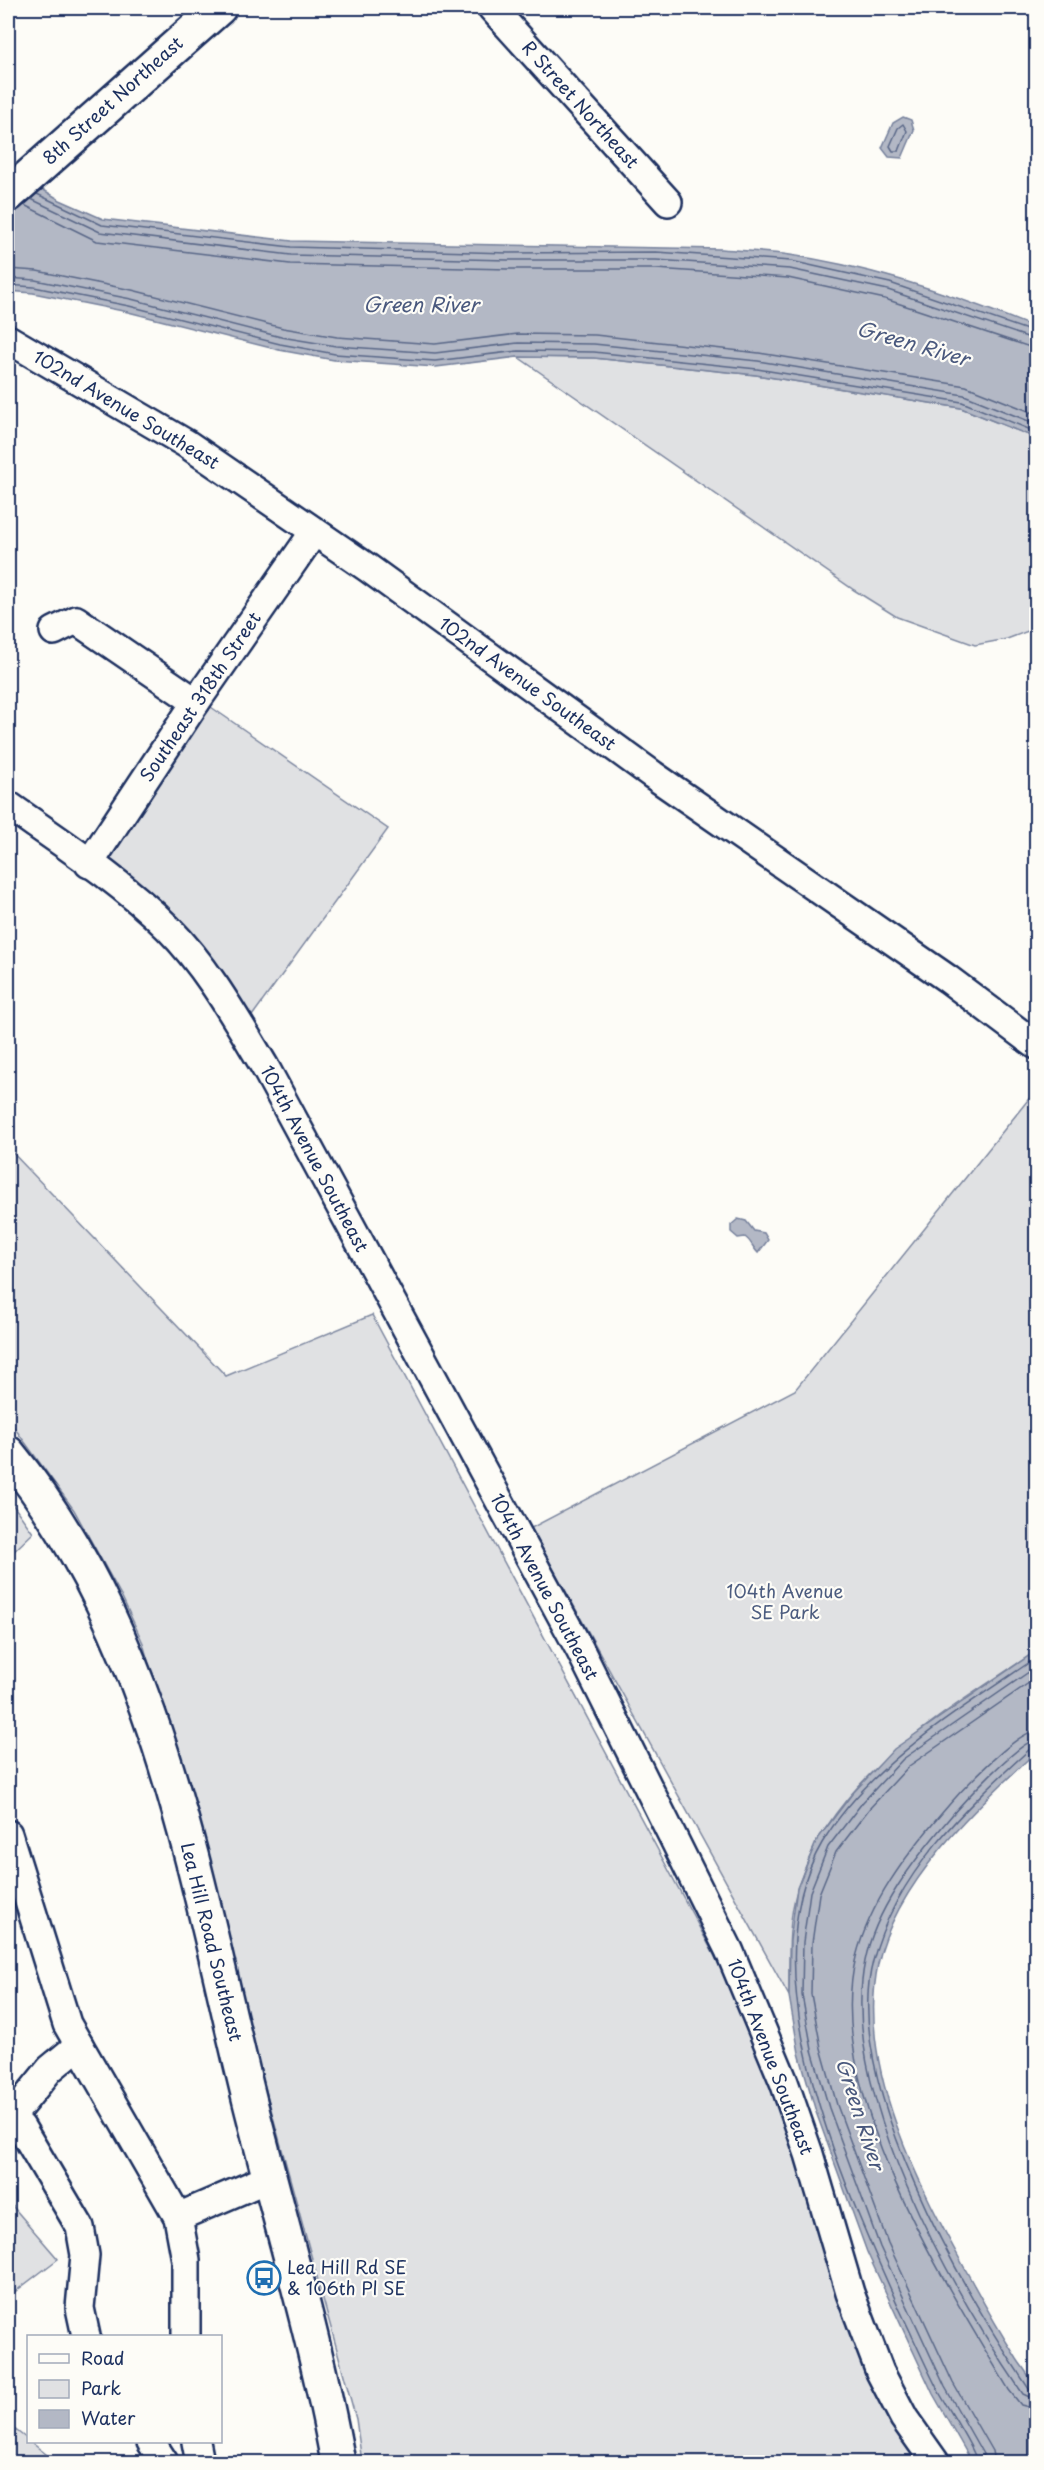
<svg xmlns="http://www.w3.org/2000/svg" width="1044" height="2470" viewBox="0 0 1044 2470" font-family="'Playpen Sans',sans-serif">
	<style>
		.green { fill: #e0e1e3; stroke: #7e88a0; stroke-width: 1.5 }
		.water { fill: #b3b8c5; stroke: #76819c; stroke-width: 1.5 }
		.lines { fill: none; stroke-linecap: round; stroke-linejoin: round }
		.shore { stroke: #586687; stroke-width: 1.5 }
		.minor-casing { stroke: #1b2f5e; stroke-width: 32 }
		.major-casing { stroke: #1b2f5e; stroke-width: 38 }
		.minor { stroke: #fdfcf7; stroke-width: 27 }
		.major { stroke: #fdfcf7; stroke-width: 33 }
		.labels { text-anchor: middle; stroke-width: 4.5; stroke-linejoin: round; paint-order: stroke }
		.street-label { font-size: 18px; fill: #1b2f5e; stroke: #fdfcf7 }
		.park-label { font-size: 18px; fill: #4c5c7f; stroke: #fdfcf7 }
		.poi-label { font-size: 18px; fill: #1b2f5e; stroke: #fdfcf7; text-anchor: start }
		.water-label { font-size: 20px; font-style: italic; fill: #49587d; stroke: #fdfcf7 }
	</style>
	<rect width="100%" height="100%" fill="#fdfcf7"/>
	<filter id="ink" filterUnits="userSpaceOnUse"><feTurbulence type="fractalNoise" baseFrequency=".0167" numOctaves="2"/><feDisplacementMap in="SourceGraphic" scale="12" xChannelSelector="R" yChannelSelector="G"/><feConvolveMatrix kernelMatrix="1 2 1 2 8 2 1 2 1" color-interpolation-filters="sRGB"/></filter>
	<g filter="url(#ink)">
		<g class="green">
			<polygon points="518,357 594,358 756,375 961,408 1036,438 1036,628 1007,639 975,645 897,617 854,590"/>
			<polygon points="208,705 388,829 252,1016 190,936 159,902 106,858"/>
			<path d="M1036,1090V1651C945,1713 833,1775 798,1887C787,1921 789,1961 789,1996L531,1528L795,1390Z"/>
			<polygon points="8,1148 226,1376 372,1315 752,2026 806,2186 834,2283 900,2435 918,2462 362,2462 356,2419 143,1643 122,1597 74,1510 8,1419"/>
			<polygon points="8,1498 33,1533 8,1557"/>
			<polygon points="8,2201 58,2259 8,2297"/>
			<polygon points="8,2424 56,2462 8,2462"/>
		</g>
		<g class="water">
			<polygon points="903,117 911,120 914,130 902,158 889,157 882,148 893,123"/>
			<path d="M8,168L60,200L103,219L292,241L722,249C744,251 767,252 790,255C874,267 958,296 1036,328V438L961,408L756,375L594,358L518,357L436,367L334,360L279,350L128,312L33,293L8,291Z"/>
			<path d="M738,1219L746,1221L754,1231L764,1233L768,1240L758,1253C753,1248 751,1241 745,1237L738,1238L731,1232V1225Z"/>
			<path d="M1036,1651V1752C978,1805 895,1883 878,1964C856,2069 920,2187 969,2276C984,2304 1000,2332 1017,2359C1023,2368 1033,2380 1036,2390C1041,2403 1037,2447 1036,2462H972L933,2394L867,2252L816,2112L799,2053L789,1996L790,1941L797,1888L817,1840L852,1794L894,1749Z"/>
		</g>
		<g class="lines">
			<g class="shore">
				<polygon points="903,124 907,131 899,151 893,151 890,146 898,128"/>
				<polyline points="37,194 102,225 291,247 508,253 656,252 791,261 890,283 1036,333"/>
				<polyline points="31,199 100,232 291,255 508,260 656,260 790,269 888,290 1036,340"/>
				<polyline points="24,205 97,241 290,264 508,269 656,269 788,278 885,299 1036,349"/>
				<polyline points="8,269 37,271 132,290 283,328 337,337 435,344 518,334 595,335 759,353 966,386 1036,414"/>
				<polyline points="8,278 35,280 131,299 281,337 336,346 435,353 518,343 594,344 758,361 964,395 1036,424"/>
				<polyline points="8,285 34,287 129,306 280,344 335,354 435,361 518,351 594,352 757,369 962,402 1036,432"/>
				<path d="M1036,1731C1015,1732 957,1795 942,1813C906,1855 870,1902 856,1957C823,2091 942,2278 1009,2390L1021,2405L1036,2409"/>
				<path d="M1036,1740C1019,1741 960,1805 947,1821C914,1860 875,1910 865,1961C838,2091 951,2288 1023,2394L1036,2400"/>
				<path d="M1036,1748L1030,1749C966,1807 895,1874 873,1961C841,2081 963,2290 1029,2389L1036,2393"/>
				<path d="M977,2462C975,2449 947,2407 939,2392C925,2365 913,2337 900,2310C845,2188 746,1971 822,1843C870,1763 961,1709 1036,1658"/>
				<polyline points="985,2462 983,2454 945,2387 880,2247 829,2108 812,2050 802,1995 803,1942 810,1892 828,1847 862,1803 903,1759 1036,1667"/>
				<polyline points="994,2462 992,2451 953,2383 888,2243 837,2105 821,2048 811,1994 812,1943 819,1894 836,1852 869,1809 909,1766 1036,1678"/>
			</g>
			<defs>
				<g id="minor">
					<polyline points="492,8 668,202"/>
					<polyline points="8,339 187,444 368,568 653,775 948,979 1036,1045"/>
					<polyline points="54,631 76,620 196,702"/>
					<path d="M8,805C62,843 121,881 168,928C208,968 236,1019 265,1067L580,1650L729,1950L784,2082L809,2154L850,2293L880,2372L904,2418L935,2462"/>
					<polyline points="89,864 196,702 314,532"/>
					<polyline points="8,1834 67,2024 178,2217 186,2260 186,2336"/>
					<polyline points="8,2114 21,2127 80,2227 85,2255 80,2308 86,2336"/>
					<polyline points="11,2117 50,2069 79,2045"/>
					<polyline points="178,2217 269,2178"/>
					<polyline points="151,2442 164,2462"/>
					<polyline points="196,2442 200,2462"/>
				</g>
				<g id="major">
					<polyline points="8,195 219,8"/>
					<path d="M8,1453C158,1636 195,1878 250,2102C280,2222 316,2340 338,2462"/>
				</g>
			</defs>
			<use href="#minor" class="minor-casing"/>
			<use href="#major" class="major-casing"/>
			<use href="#minor" class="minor"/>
			<use href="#major" class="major"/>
		</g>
	</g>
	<defs>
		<symbol id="bus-ring" viewBox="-11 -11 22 22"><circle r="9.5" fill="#fdfcf7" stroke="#1f6fb2" stroke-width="1.5"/><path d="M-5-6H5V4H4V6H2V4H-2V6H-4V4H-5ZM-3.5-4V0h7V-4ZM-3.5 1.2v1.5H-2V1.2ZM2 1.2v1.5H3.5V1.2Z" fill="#1f6fb2"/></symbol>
	</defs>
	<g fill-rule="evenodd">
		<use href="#bus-ring" x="245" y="2259" width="38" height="38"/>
	</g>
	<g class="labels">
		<g class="street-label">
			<text transform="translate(113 101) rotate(-42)" y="6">8th Street Northeast</text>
			<text transform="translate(580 105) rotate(48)" y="6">R Street Northeast</text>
			<text transform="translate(126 410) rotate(31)" y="6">102nd Avenue Southeast</text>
			<text transform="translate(527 684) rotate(36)" y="6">102nd Avenue Southeast</text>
			<text transform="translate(201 697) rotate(-56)" y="6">Southeast 318th Street</text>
			<text transform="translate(314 1159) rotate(62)" y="6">104th Avenue Southeast</text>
			<text transform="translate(544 1587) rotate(62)" y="6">104th Avenue Southeast</text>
			<text transform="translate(211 1942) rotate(76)" y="6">Lea Hill Road Southeast</text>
			<text transform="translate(770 2057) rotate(69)" y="6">104th Avenue Southeast</text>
		</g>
		<g class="park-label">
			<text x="785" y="1598">104th Avenue<tspan x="785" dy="21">SE Park</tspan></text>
		</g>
		<g class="poi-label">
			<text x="287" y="2274">Lea Hill Rd SE<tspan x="287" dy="21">&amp; 106th Pl SE</tspan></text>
		</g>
		<g class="water-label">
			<text x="421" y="312">Green River</text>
			<text transform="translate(913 344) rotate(16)" y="7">Green River</text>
			<text transform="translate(860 2114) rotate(72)" y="7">Green River</text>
		</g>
	</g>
	<rect width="1044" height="2470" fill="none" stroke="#fdfcf7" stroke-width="30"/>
	<rect x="15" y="15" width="1014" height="2440" fill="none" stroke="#1b2f5e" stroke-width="2" filter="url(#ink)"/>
	<rect x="27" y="2335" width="195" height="108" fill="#fdfcf7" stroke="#a3aaba" stroke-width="1.5"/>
	<rect x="39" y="2354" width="30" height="9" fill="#fdfcf7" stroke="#a3aaba" stroke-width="1.5"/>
	<text x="81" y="2365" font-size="18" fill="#1b2f5e">Road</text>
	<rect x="39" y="2380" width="30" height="18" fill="#e0e1e3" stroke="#a3aaba" stroke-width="1.5"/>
	<text x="81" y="2395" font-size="18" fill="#1b2f5e">Park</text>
	<rect x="39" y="2410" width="30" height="18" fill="#b3b8c5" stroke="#a3aaba" stroke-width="1.5"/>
	<text x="81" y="2425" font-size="18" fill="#1b2f5e">Water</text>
</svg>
